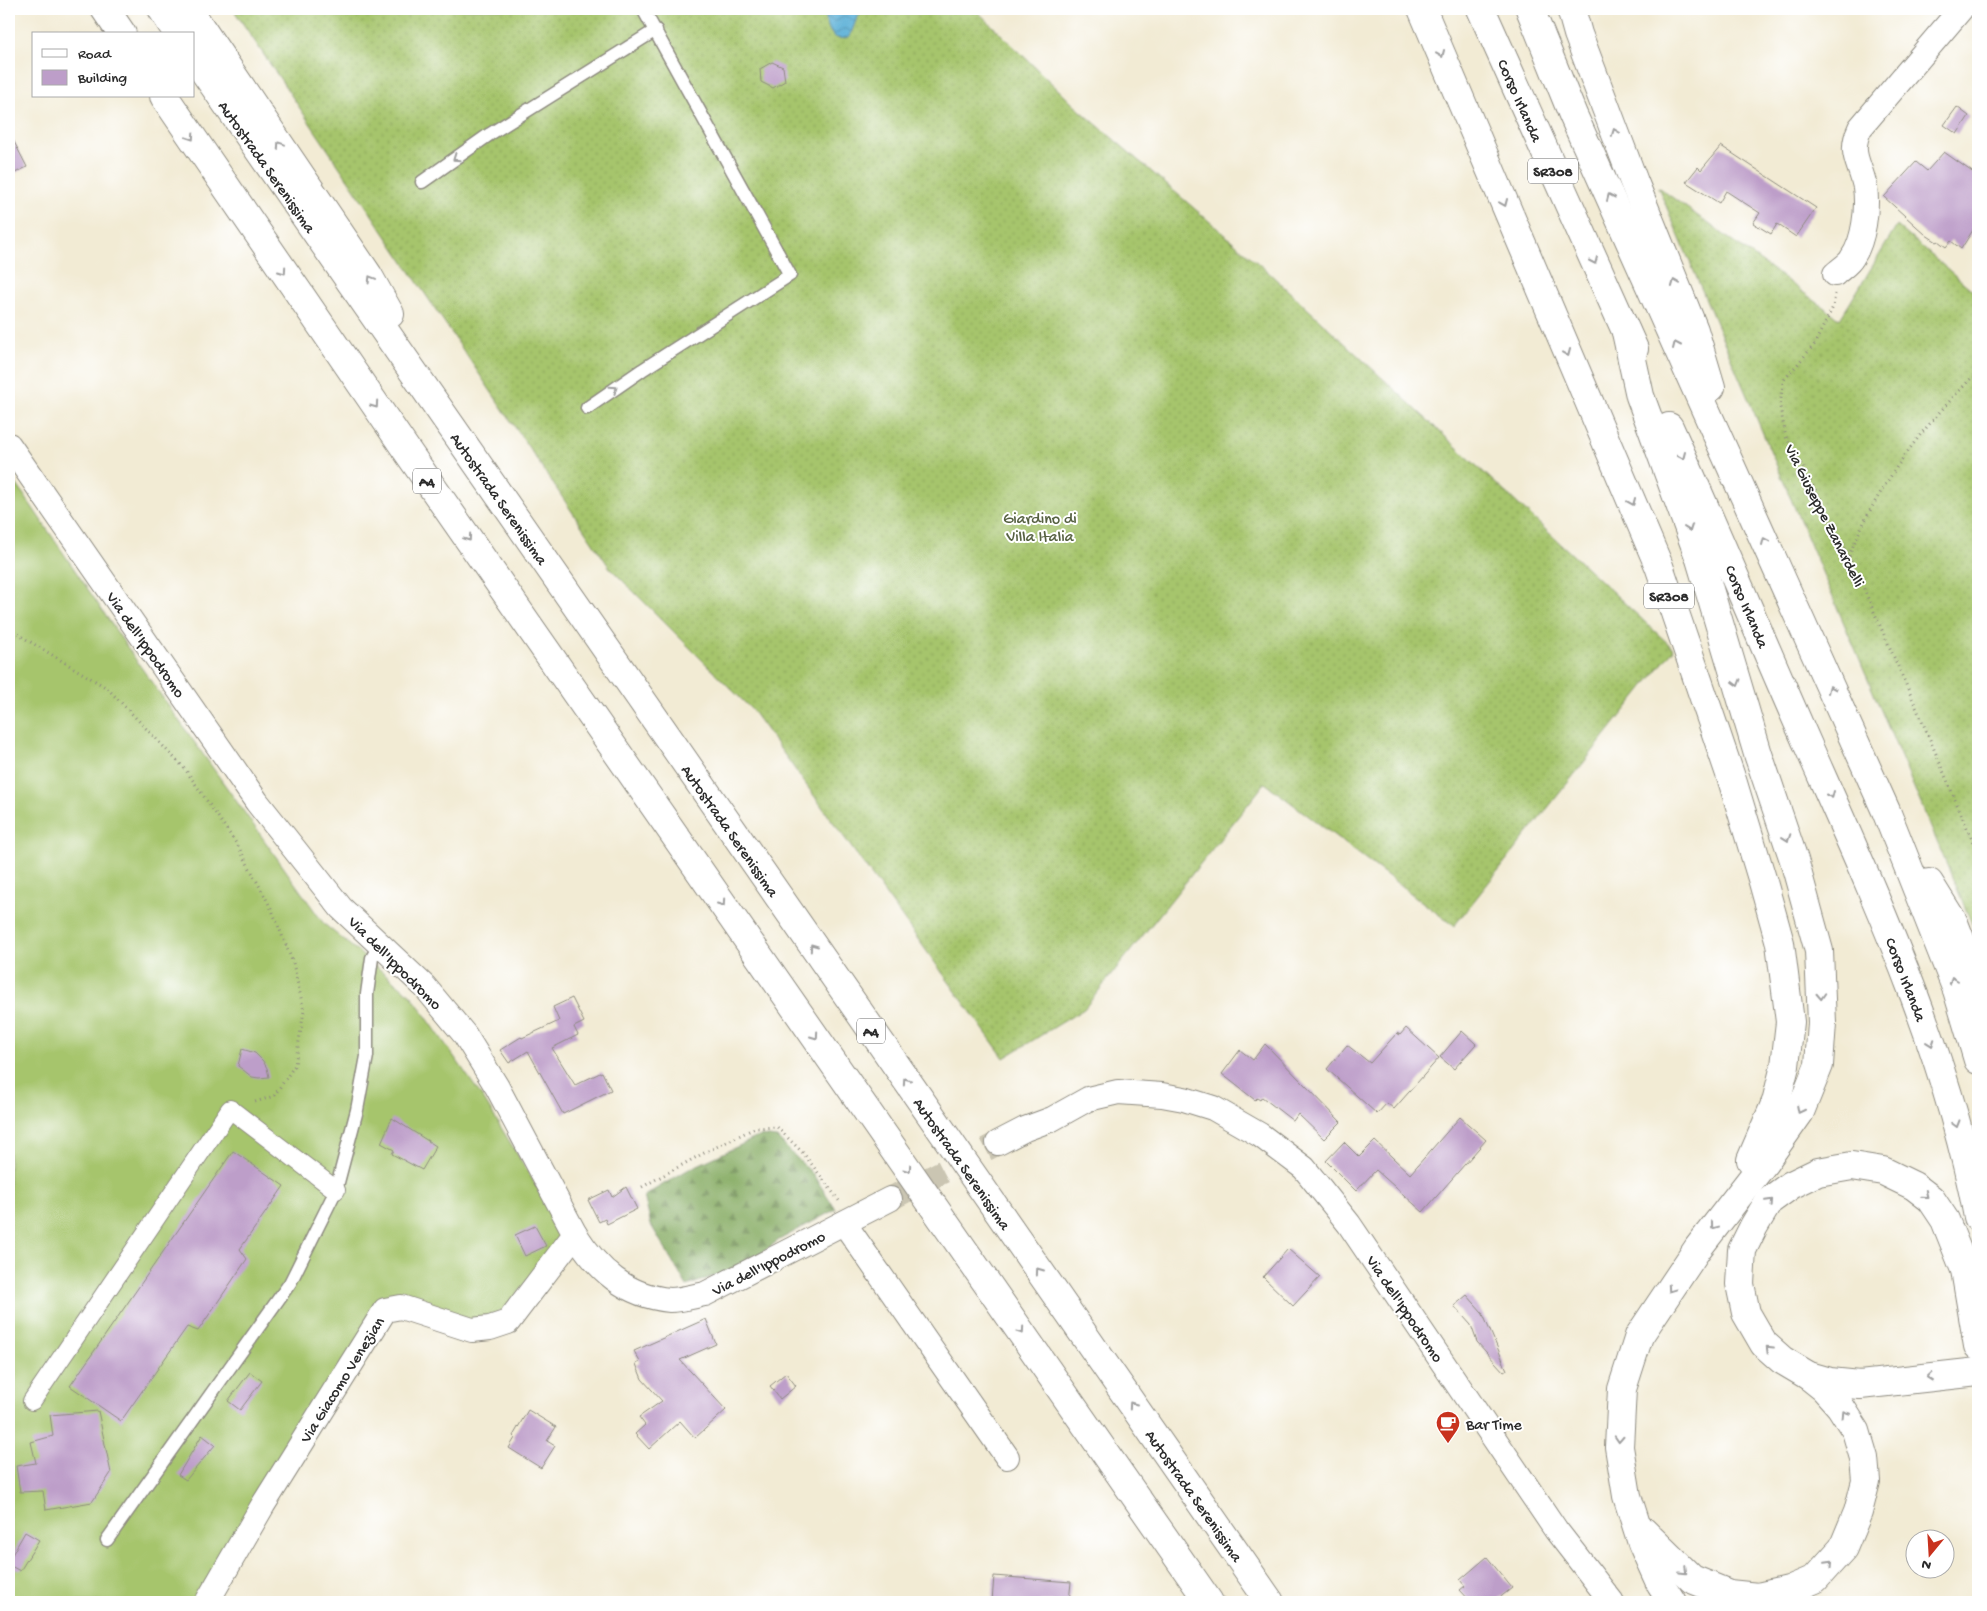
<svg xmlns="http://www.w3.org/2000/svg" width="1987" height="1611" viewBox="0 0 1987 1611" font-family="'Gochi Hand',sans-serif">
	<style>
		.grass { fill: url(#grass-dots); stroke: #68784c }
		.forest { fill: url(#forest-firs); stroke: #586a46 }
		.pitch { fill: #a6c56c; stroke: #68784c }
		.water { fill: url(#water-waves); stroke: #436e81 }
		.building { fill: #bd9ec9 }
		.lines { fill: none; stroke-linecap: round; stroke-linejoin: round }
		.minor-tunnel { stroke: #cac5b2; stroke-width: 24; stroke-dasharray: 24 12; stroke-linecap: butt }
		.service-casing { stroke: #8e8b80; stroke-width: 15 }
		.pedestrian-casing { stroke: #8e8b80; stroke-width: 20 }
		.minor-casing { stroke: #8e8b80; stroke-width: 26 }
		.trunk-casing { stroke: #8e8b80; stroke-width: 30 }
		.motorway-casing { stroke: #8e8b80; stroke-width: 30 }
		.path { stroke: #8e8b80; stroke-width: 3; stroke-dasharray: 1 4; stroke-linecap: butt }
		.service { stroke: #fff; stroke-width: 12 }
		.pedestrian { stroke: #fff; stroke-width: 18 }
		.minor { stroke: #fff; stroke-width: 24 }
		.trunk { stroke: #fff; stroke-width: 28 }
		.motorway { stroke: #fff; stroke-width: 28 }
		.oneway { stroke: #a0a0a0 }
		.labels { text-anchor: middle; stroke-width: 4; stroke-linejoin: round; paint-order: stroke }
		.shield { fill: #fff; stroke: #6b6b6b; stroke-width: 1 }
		.shield-label { font-size: 15px; font-weight: bold; fill: #2b2b2b }
		.street-label { font-size: 16px; fill: #2b2b2b; stroke: #fff }
		.park-label { font-size: 16px; fill: #566142; stroke: #fff }
		.poi-label { font-size: 16px; fill: #2b2b2b; stroke: #fff; text-anchor: start }
	</style>
	<defs>
		<pattern id="grass-dots" width="8" height="8" patternUnits="userSpaceOnUse" patternTransform="scale(1.25)"><rect width="8" height="8" fill="#a6c56c"/><path d="M2 2h.1M6 6h.1" fill="none" stroke="#8fa95e" stroke-width="1.8" stroke-linecap="round"/></pattern>
		<pattern id="forest-firs" width="22" height="20" patternUnits="userSpaceOnUse" patternTransform="scale(1.25)"><rect width="22" height="20" fill="#84aa60"/><path d="M5 1l3.5 6h-7zM16 11l3.5 6h-7z" fill="#6c8b4f"/></pattern>
		<pattern id="water-waves" width="16" height="10" patternUnits="userSpaceOnUse" patternTransform="scale(1.25)"><rect width="16" height="10" fill="#5bb0d7"/><path d="M0 5q4-4 8 0t8 0" fill="none" stroke="#4b8faf"/></pattern>
	</defs>
	<rect width="100%" height="100%" fill="#fff"/>
	<filter id="ink" filterUnits="userSpaceOnUse"><feTurbulence type="fractalNoise" baseFrequency=".02" numOctaves="2"/><feDisplacementMap in="SourceGraphic" scale="10" xChannelSelector="R" yChannelSelector="G"/><feConvolveMatrix kernelMatrix="1 2 1 2 8 2 1 2 1" color-interpolation-filters="sRGB"/></filter>
	<filter id="wash" filterUnits="userSpaceOnUse"><feTurbulence type="fractalNoise" baseFrequency=".0096" numOctaves="4" result="noise"/><feDisplacementMap in="SourceGraphic" scale="20" xChannelSelector="R" yChannelSelector="G"/><feGaussianBlur stdDeviation="1.12" result="paint"/><feColorMatrix in="noise" values="0 0 0 0 0 0 0 0 0 0 0 0 0 0 0 0 0 1.4 0 .05"/><feComposite in="paint" operator="in"/></filter>
	<g filter="url(#wash)">
		<rect width="100%" height="100%" fill="#f2ebd4"/>
		<g class="grass">
			<polygon points="233,9 975,9 1074,105 1267,271 1674,649 1454,926 1265,783 1084,1009 1004,1058 752,710 610,568"/>
			<polygon points="1658,187 1840,319 1897,226 1978,295 1978,938"/>
		</g>
		<polygon class="forest" points="760,1136 777,1138 812,1173 836,1209 779,1240 747,1264 687,1286 651,1225 644,1196 689,1169"/>
		<polygon class="pitch" points="9,473 138,663 324,924 411,995 483,1098 553,1213 562,1237 504,1310 471,1321 404,1300 192,1602 9,1602"/>
		<path class="water" d="M825,9H866L857,18L850,36C830,46 826,24 825,9Z"/>
		<g id="blocks">
			<g class="building">
				<polygon points="772,62 783,67 785,81 773,88 761,82 760,69"/>
				<polygon points="1957,107 1969,116 1957,134 1944,125"/>
				<polygon points="9,132 27,167 9,176"/>
				<polygon points="1721,146 1816,208 1796,237 1777,224 1771,234 1753,223 1760,213 1726,191 1719,203 1686,182 1698,167 1701,170"/>
				<polygon points="1944,152 1978,176 1978,222 1961,249 1951,241 1946,247 1938,241 1937,242 1926,235 1884,197 1916,162 1927,171"/>
				<polygon points="572,998 584,1022 574,1027 578,1035 552,1048 575,1085 602,1072 611,1090 563,1114 528,1051 509,1063 500,1050 521,1037 522,1038 559,1021 553,1007"/>
				<polygon points="1406,1028 1439,1058 1394,1109 1387,1103 1377,1114 1327,1069 1347,1045 1370,1063 1397,1033 1400,1035"/>
				<polygon points="1462,1031 1476,1044 1454,1069 1440,1057"/>
				<polygon points="1265,1044 1341,1122 1324,1139 1298,1114 1293,1121 1262,1097 1260,1100 1257,1098 1255,1100 1222,1074 1240,1050 1253,1060"/>
				<polygon points="242,1049 255,1053 263,1061 267,1068 269,1077 259,1078 252,1077 238,1066"/>
				<polygon points="1460,1117 1486,1140 1423,1212 1376,1170 1356,1191 1326,1161 1344,1142 1359,1157 1375,1141 1410,1174"/>
				<polygon points="392,1118 436,1146 422,1170 392,1154 394,1150 381,1143"/>
				<polygon points="233,1151 284,1186 240,1249 247,1259 198,1331 187,1327 121,1421 70,1386"/>
				<polygon points="626,1187 637,1209 607,1224 605,1219 599,1222 588,1200 609,1190 612,1197"/>
				<polygon points="535,1226 546,1246 525,1256 515,1235"/>
				<polygon points="1288,1249 1320,1277 1293,1306 1263,1277"/>
				<polygon points="1467,1295 1482,1312 1507,1370 1504,1372 1477,1342 1471,1325 1454,1306"/>
				<polygon points="706,1319 716,1344 680,1360 726,1410 695,1438 680,1421 649,1449 635,1434 645,1425 639,1417 662,1401 642,1379 636,1364 640,1362 634,1351"/>
				<polygon points="250,1372 262,1381 240,1410 228,1401"/>
				<polygon points="786,1373 796,1386 780,1399 770,1386"/>
				<polygon points="528,1410 556,1427 547,1441 555,1446 541,1468 509,1448 515,1438 513,1436"/>
				<polygon points="98,1411 111,1473 92,1502 46,1510 43,1491 20,1492 16,1466 36,1463 31,1442 53,1436 50,1415"/>
				<polygon points="202,1435 215,1445 186,1480 178,1475"/>
				<polygon points="25,1532 39,1540 20,1571 9,1565 9,1560"/>
				<polygon points="1487,1557 1512,1588 1494,1602 1471,1602 1460,1590 1465,1586 1460,1580"/>
				<polygon points="994,1576 1071,1582 1069,1602 992,1602"/>
			</g>
		</g>
	</g>
	<g filter="url(#ink)">
		<use href="#blocks" fill-opacity="0" stroke="#8e8b80" stroke-width="1"/>
		<g class="lines">
			<polyline class="minor-tunnel" points="890,1199 998,1143"/>
			<defs>
				<g id="service">
					<polyline points="422,182 490,134 656,30"/>
					<polyline points="587,408 642,370 790,275 643,9"/>
					<polyline points="107,1540 290,1283 336,1190 357,1110 367,1056 367,994 372,958 380,944"/>
				</g>
				<polyline id="pedestrian" points="32,1401 230,1109 336,1190"/>
				<g id="minor">
					<path d="M1835,274C1840,269 1849,264 1852,258C1864,241 1868,208 1865,187C1860,162 1848,154 1860,128L1961,9"/>
					<path d="M9,445L257,802L341,908L425,987L465,1035L497,1087L575,1234C598,1270 626,1296 670,1300C681,1300 694,1296 705,1294L890,1199"/>
					<polyline points="998,1143 1025,1129 1052,1119 1088,1099 1118,1092 1162,1095 1184,1099 1213,1108 1260,1135 1304,1168 1349,1224 1556,1530 1612,1602"/>
					<polyline points="844,1223 1007,1457"/>
					<polyline points="207,1602 263,1505 385,1310 401,1307 472,1330 490,1328 508,1322 575,1234"/>
				</g>
				<g id="trunk">
					<polyline points="1422,9 1659,566 1733,783 1763,882 1780,943 1790,1022 1785,1066 1776,1102 1751,1160"/>
					<polyline points="1481,9 1634,349"/>
					<polyline points="1530,9 1573,115 1886,811 1957,990 1978,1060"/>
					<polyline points="1571,9 1578,34 1634,182 1694,330 1711,387"/>
					<polyline points="1626,332 1640,396 1700,559 1758,754 1794,860 1819,951 1822,1023 1819,1065 1800,1112 1764,1163 1698,1248 1639,1336 1622,1389 1619,1447 1627,1496 1642,1543 1661,1585 1672,1602"/>
					<path d="M1669,427C1718,535 1763,644 1811,752C1878,903 1948,1054 1978,1217"/>
					<polyline points="1929,883 1954,923 1978,985"/>
					<polyline points="1809,1376 1830,1382 1860,1385 1978,1372"/>
					<polyline points="1643,1531 1692,1579 1729,1594 1758,1597 1789,1590 1815,1579 1843,1548 1858,1512 1866,1481 1864,1458 1856,1431 1840,1406 1824,1388 1809,1376 1782,1360 1764,1344 1746,1313 1740,1284 1742,1250 1754,1226 1769,1201 1791,1185 1818,1172 1852,1166 1883,1171 1914,1186 1931,1199 1945,1220 1965,1270 1978,1346"/>
				</g>
				<g id="motorway">
					<polyline points="105,9 122,34"/>
					<polyline points="162,9 178,34"/>
					<polyline points="188,9 368,275 390,314"/>
					<polyline points="194,57 1270,1602"/>
					<polyline points="164,96 405,448 1209,1602"/>
				</g>
			</defs>
			<use href="#service" class="service-casing"/>
			<use href="#pedestrian" class="pedestrian-casing"/>
			<use href="#minor" class="minor-casing"/>
			<use href="#trunk" class="trunk-casing"/>
			<use href="#motorway" class="motorway-casing"/>
			<g class="path">
				<polyline points="1835,294 1833,307 1814,345 1783,381 1780,407 1786,437 1826,509 1856,571 1923,723 1978,854"/>
				<path d="M1849,556C1866,512 1892,471 1921,434C1939,412 1959,391 1978,371"/>
				<polyline points="9,629 107,688 185,769 238,846 272,910 293,963 304,1011 295,1065 274,1096 252,1103"/>
				<polyline points="642,1187 702,1154 755,1128 777,1127 804,1154 840,1202"/>
			</g>
			<use href="#service" class="service"/>
			<use href="#pedestrian" class="pedestrian"/>
			<use href="#minor" class="minor"/>
			<use href="#trunk" class="trunk"/>
			<use href="#motorway" class="motorway"/>
		</g>
		<defs><path id="oneway-chevron" d="M-2-3.5L2.5 0L-2 3.5" fill="none" stroke-width="1.6" stroke-linecap="round" stroke-linejoin="round" transform="scale(1.25)"/></defs>
		<g class="oneway">
			<use href="#oneway-chevron" transform="translate(1441 54) rotate(67)"/>
			<use href="#oneway-chevron" transform="translate(1615 132) rotate(-111)"/>
			<use href="#oneway-chevron" transform="translate(191 137) rotate(56)"/>
			<use href="#oneway-chevron" transform="translate(280 145) rotate(-124)"/>
			<use href="#oneway-chevron" transform="translate(456 158) rotate(145)"/>
			<use href="#oneway-chevron" transform="translate(1610 197) rotate(-114)"/>
			<use href="#oneway-chevron" transform="translate(1504 203) rotate(67)"/>
			<use href="#oneway-chevron" transform="translate(1594 261) rotate(66)"/>
			<use href="#oneway-chevron" transform="translate(283 271) rotate(55)"/>
			<use href="#oneway-chevron" transform="translate(371 279) rotate(-121)"/>
			<use href="#oneway-chevron" transform="translate(1675 283) rotate(-112)"/>
			<use href="#oneway-chevron" transform="translate(1676 345) rotate(-114)"/>
			<use href="#oneway-chevron" transform="translate(1567 353) rotate(67)"/>
			<use href="#oneway-chevron" transform="translate(614 389) rotate(-35)"/>
			<use href="#oneway-chevron" transform="translate(375 405) rotate(55)"/>
			<use href="#oneway-chevron" transform="translate(1682 456) rotate(66)"/>
			<use href="#oneway-chevron" transform="translate(1632 502) rotate(67)"/>
			<use href="#oneway-chevron" transform="translate(1689 528) rotate(70)"/>
			<use href="#oneway-chevron" transform="translate(468 538) rotate(55)"/>
			<use href="#oneway-chevron" transform="translate(1765 541) rotate(-114)"/>
			<use href="#oneway-chevron" transform="translate(1737 683) rotate(73)"/>
			<use href="#oneway-chevron" transform="translate(1831 689) rotate(-114)"/>
			<use href="#oneway-chevron" transform="translate(1831 795) rotate(66)"/>
			<use href="#oneway-chevron" transform="translate(1787 838) rotate(71)"/>
			<use href="#oneway-chevron" transform="translate(722 903) rotate(55)"/>
			<use href="#oneway-chevron" transform="translate(813 947) rotate(-125)"/>
			<use href="#oneway-chevron" transform="translate(1953 980) rotate(-111)"/>
			<use href="#oneway-chevron" transform="translate(1821 996) rotate(87)"/>
			<use href="#oneway-chevron" transform="translate(815 1036) rotate(55)"/>
			<use href="#oneway-chevron" transform="translate(1931 1043) rotate(70)"/>
			<use href="#oneway-chevron" transform="translate(906 1081) rotate(-125)"/>
			<use href="#oneway-chevron" transform="translate(1800 1110) rotate(117)"/>
			<use href="#oneway-chevron" transform="translate(1956 1124) rotate(74)"/>
			<use href="#oneway-chevron" transform="translate(908 1169) rotate(55)"/>
			<use href="#oneway-chevron" transform="translate(1925 1195) rotate(39)"/>
			<use href="#oneway-chevron" transform="translate(1770 1202) rotate(-47)"/>
			<use href="#oneway-chevron" transform="translate(1714 1226) rotate(127)"/>
			<use href="#oneway-chevron" transform="translate(1039 1271) rotate(-125)"/>
			<use href="#oneway-chevron" transform="translate(1671 1289) rotate(125)"/>
			<use href="#oneway-chevron" transform="translate(1021 1331) rotate(55)"/>
			<use href="#oneway-chevron" transform="translate(1769 1349) rotate(-136)"/>
			<use href="#oneway-chevron" transform="translate(1930 1377) rotate(174)"/>
			<use href="#oneway-chevron" transform="translate(1132 1405) rotate(-125)"/>
			<use href="#oneway-chevron" transform="translate(1845 1414) rotate(-122)"/>
			<use href="#oneway-chevron" transform="translate(1619 1439) rotate(93)"/>
			<use href="#oneway-chevron" transform="translate(1830 1563) rotate(-47)"/>
			<use href="#oneway-chevron" transform="translate(1684 1571) rotate(44)"/>
		</g>
	</g>
	<defs>
		<symbol id="cafe-pin" viewBox="-11 -11 22 30"><path d="M0 17L-7.5 6A9.5 9.5 0 1 1 7.5 6Z" fill="#c8321e" stroke="#fff"/><path d="M-5.5-4.5H6V0H3Q3 3.5 0 3.5H-2.5Q-5.5 3.5-5.5 0ZM3-3.2v2h1.7v-2ZM-6 4.5H4V6H-6Z" fill="#fff"/></symbol>
	</defs>
	<g fill-rule="evenodd">
		<use href="#cafe-pin" x="1434" y="1409" width="28" height="38"/>
	</g>
	<g class="labels">
		<g class="shield">
			<rect x="1528" y="158.5" width="50" height="25" rx="4"/>
			<rect x="413" y="468.5" width="28" height="25" rx="4"/>
			<rect x="1644" y="583.5" width="50" height="25" rx="4"/>
			<rect x="857" y="1018.5" width="28" height="25" rx="4"/>
		</g>
		<g class="shield-label">
			<text x="1553" y="176">SR308</text>
			<text x="427" y="486">A4</text>
			<text x="1669" y="601">SR308</text>
			<text x="871" y="1036">A4</text>
		</g>
		<g class="street-label">
			<text transform="translate(1521 100) rotate(66)" y="6">Corso Irlanda</text>
			<text transform="translate(268 166) rotate(55)" y="6">Autostrada Serenissima</text>
			<text transform="translate(500 498) rotate(55)" y="6">Autostrada Serenissima</text>
			<text transform="translate(1826 515) rotate(63)" y="6">Via Giuseppe Zanardelli</text>
			<text transform="translate(1748 606) rotate(67)" y="6">Corso Irlanda</text>
			<text transform="translate(147 644) rotate(55)" y="6">Via dell'Ippodromo</text>
			<text transform="translate(731 830) rotate(55)" y="6">Autostrada Serenissima</text>
			<text transform="translate(396 962) rotate(45)" y="6">Via dell'Ippodromo</text>
			<text transform="translate(1907 979) rotate(69)" y="6">Corso Irlanda</text>
			<text transform="translate(963 1163) rotate(55)" y="6">Autostrada Serenissima</text>
			<text transform="translate(768 1262) rotate(-27)" y="6">Via dell'Ippodromo</text>
			<text transform="translate(1406 1308) rotate(56)" y="6">Via dell'Ippodromo</text>
			<text transform="translate(341 1379) rotate(-58)" y="6">Via Giacomo Venezian</text>
			<text transform="translate(1195 1495) rotate(55)" y="6">Autostrada Serenissima</text>
		</g>
		<g class="park-label">
			<text x="1040" y="523">Giardino di<tspan x="1040" dy="18">Villa Italia</tspan></text>
		</g>
		<g class="poi-label">
			<text x="1466" y="1429">Bar Time</text>
		</g>
	</g>
	<rect width="1987" height="1611" fill="none" stroke="#fff" stroke-width="30"/>
	<rect x="32" y="32" width="162" height="65" fill="#ffffff" stroke="#aaaaaa"/>
	<rect x="42" y="49" width="25" height="8" fill="#ffffff" stroke="#aaaaaa"/>
	<text x="78" y="58" font-size="15" fill="#2b2b2b">Road</text>
	<rect x="42" y="70" width="25" height="15" fill="#bd9ec9" stroke="#aaaaaa"/>
	<text x="78" y="82" font-size="15" fill="#2b2b2b">Building</text>
	<g transform="translate(1930 1554) rotate(198)"><circle r="24" fill="#ffffff" stroke="#aaaaaa"/>
	<path d="M0-4L9 19L0 12L-9 19Z" fill="#c8321e"/>
	<text y="-8" font-size="14" font-weight="bold" text-anchor="middle" fill="#2b2b2b">N</text>
	</g>
</svg>
